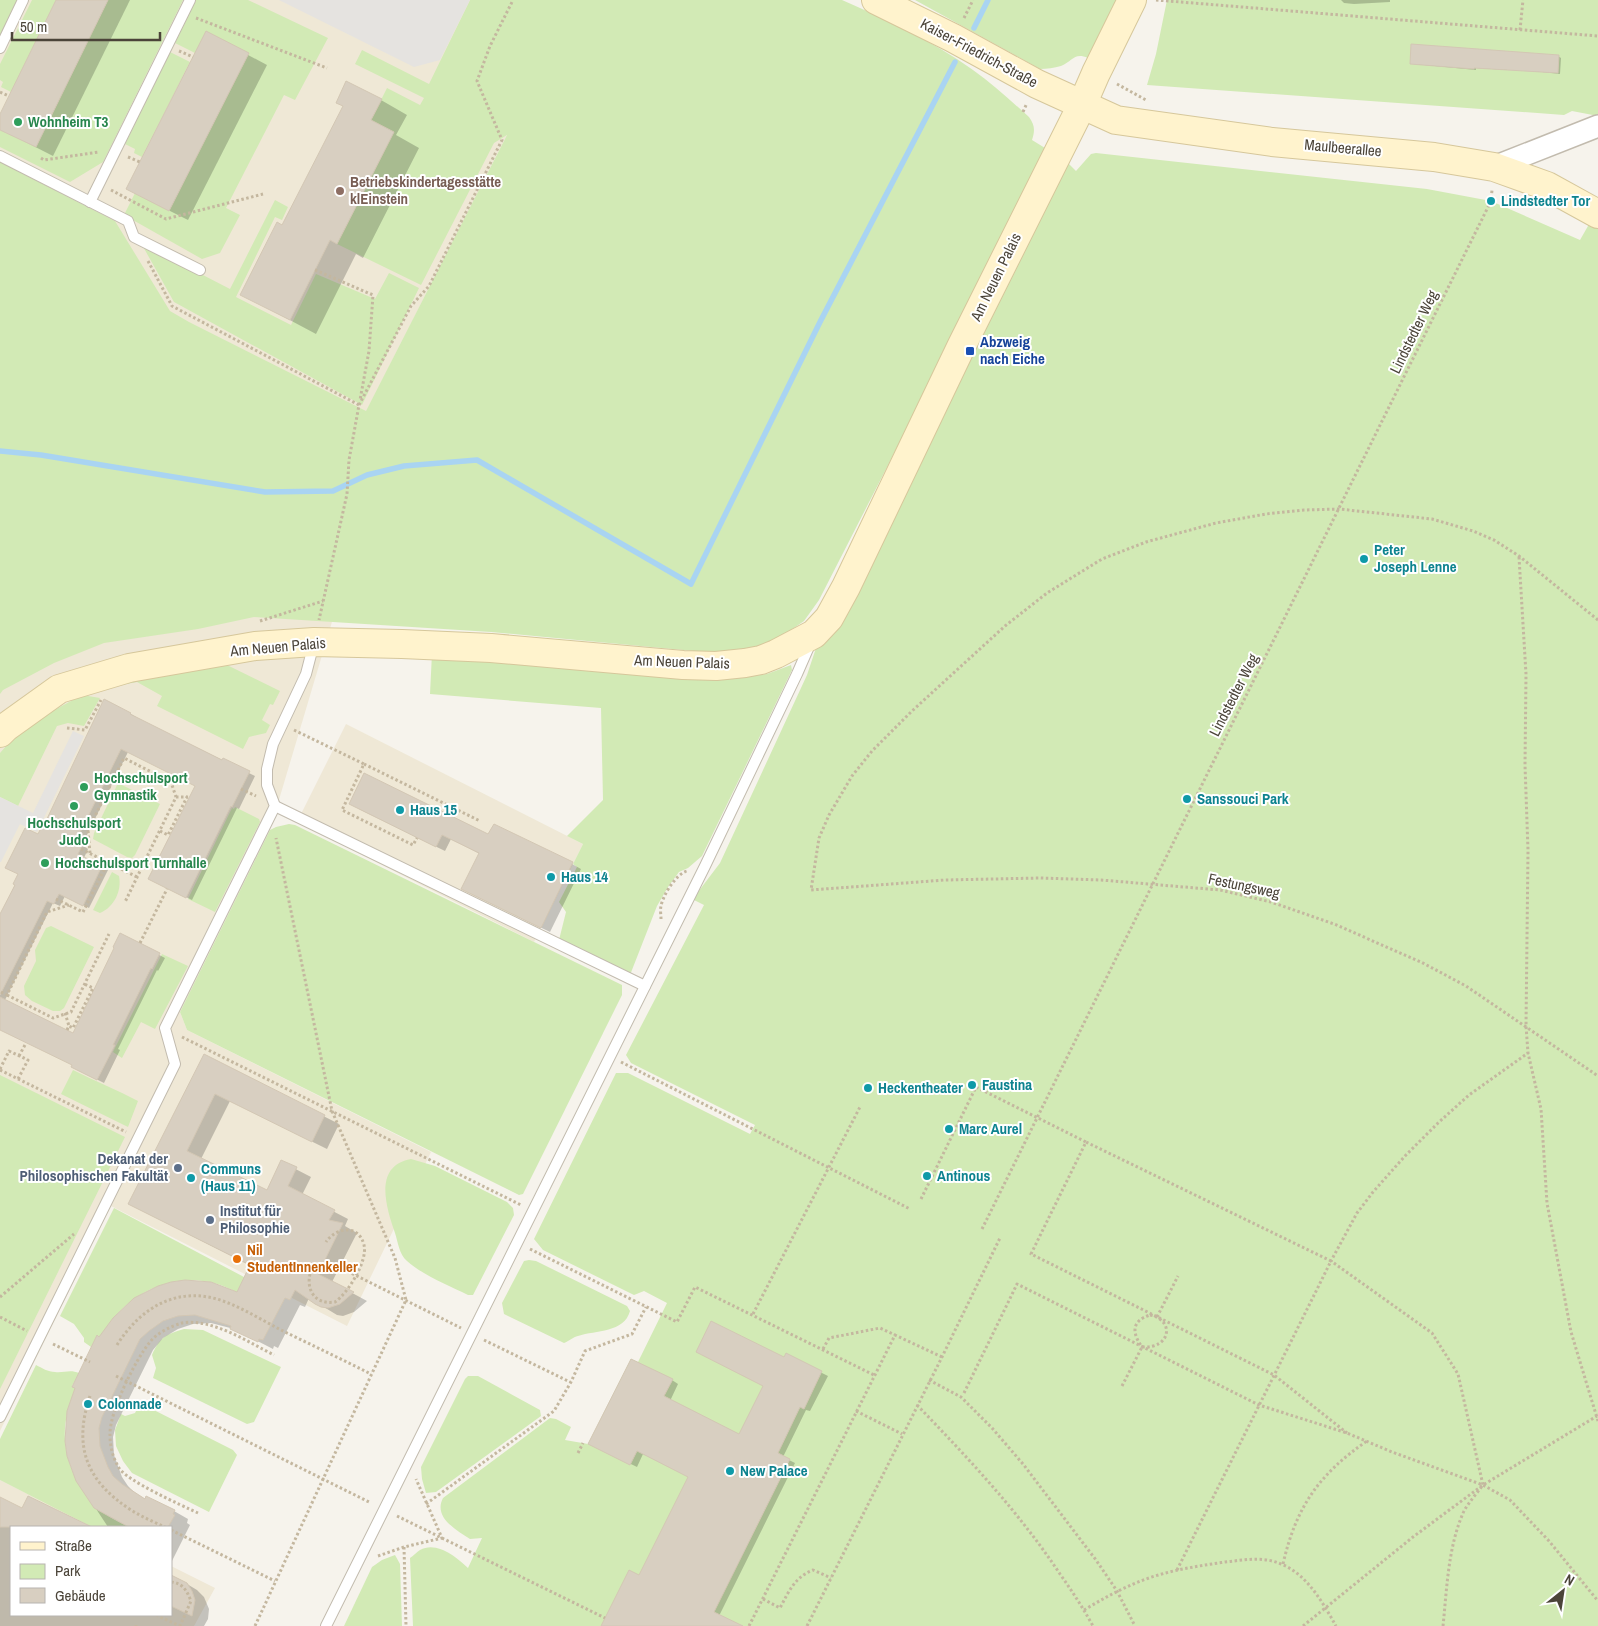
<svg xmlns="http://www.w3.org/2000/svg" width="1598" height="1626" viewBox="0 0 1598 1626" font-family="'Archivo Narrow',sans-serif">
	<style>
		.education { fill: #efe8d6 }
		.green { fill: #d2eab5 }
		.parking { fill: #e5e3e0 }
		.shadow { fill: #0003 }
		.lines { fill: none; stroke-linecap: round; stroke-linejoin: round }
		.stream { stroke: #a9d4f2; stroke-width: 5.5 }
		.building { fill: #d8cfc1; stroke: #d3c7b4 }
		.lane-casing { stroke: #c2bbae; stroke-width: 12 }
		.street-casing { stroke: #c2bbae; stroke-width: 24 }
		.secondary-casing { stroke: #d6c79b; stroke-width: 30 }
		.path { stroke: #c4b79f; stroke-width: 3; stroke-dasharray: 2.5 2.5; stroke-linecap: butt }
		.lane { stroke: #fff; stroke-width: 10 }
		.street { stroke: #fff; stroke-width: 21 }
		.secondary { stroke: #fff3cd; stroke-width: 28 }
		.leisure-dot { fill: #2e9e5b; stroke: #fff; stroke-width: 2 }
		.education-dot { fill: #8d6e63; stroke: #fff; stroke-width: 2 }
		.culture-dot { fill: #0f9aa8; stroke: #fff; stroke-width: 2 }
		.transit-dot { fill: #1a4fb4; stroke: #fff; stroke-width: 2 }
		.service-dot { fill: #5c6f8a; stroke: #fff; stroke-width: 2 }
		.food-dot { fill: #e8710a; stroke: #fff; stroke-width: 2 }
		.labels { text-anchor: middle; stroke-width: 4; stroke-linejoin: round; paint-order: stroke }
		.street-label { font-size: 15px; fill: #4b4439; stroke: #fff }
		.leisure-label { font-size: 15px; font-weight: bold; fill: #27864d; stroke: #fff; text-anchor: start }
		.education-label { font-size: 15px; font-weight: bold; fill: #785e54; stroke: #fff; text-anchor: start }
		.culture-label { font-size: 15px; font-weight: bold; fill: #0d838f; stroke: #fff; text-anchor: start }
		.transit-label { font-size: 15px; font-weight: bold; fill: #164399; stroke: #fff; text-anchor: start }
		.service-label { font-size: 15px; font-weight: bold; fill: #4e5e75; stroke: #fff; text-anchor: end }
		.food-label { font-size: 15px; font-weight: bold; fill: #c56008; stroke: #fff; text-anchor: start }
	</style>
	<rect width="100%" height="100%" fill="#f6f3ec"/>
	<g class="education">
		<polygon points="0,0 479,0 508,133 366,412 362,521 270,830 180,1012 187,1030 431,1152 347,1326 111,1206 0,1431"/>
		<polygon points="346,724 583,844 534,942 297,822"/>
		<polygon points="0,1480 94,1527 11,1527 11,1615 171,1615 171,1566 215,1588 194,1626 0,1626"/>
	</g>
	<g class="green">
		<polygon points="0,0 18,0 0,36"/>
		<polygon points="32,0 56,0 11,92 1,87 3,82 0,80 0,64"/>
		<polygon points="108,0 183,0 103,162 70,182 0,147 0,131 1,130 36,147"/>
		<polygon points="196,0 248,0 328,38 295,100 284,95 226,208 240,215 220,253 202,259 124,215 135,193 169,211 249,53 195,53 175,43"/>
		<path d="M470,0H842C887,20 933,41 973,70C993,84 1011,101 1029,117C1035,125 1035,131 1032,140L1045,148L930,383L819,600L804,621L775,641L755,649L715,653L491,632L254,617L198,629L104,643L54,663L3,690L0,694V162L115,221L170,311L189,322L366,411L507,135L494,143L421,285L337,244L371,120L387,88L420,105L424,98L355,64L362,50L429,84Z"/>
		<path d="M915,0H1117L1088,58C1074,52 1073,61 1061,66C1054,68 1047,69 1040,69Z"/>
		<polygon points="1167,0 1598,0 1598,116 1572,111 1564,115 1147,85 1156,54"/>
		<polygon points="170,52 190,62 142,157 134,153 135,149 125,144"/>
		<path d="M1096,153L1427,189L1491,201L1580,240L1596,212L1598,206V1626H413L410,1558C413,1556 417,1552 420,1550C437,1541 456,1557 468,1568L482,1538L470,1539C456,1530 433,1517 443,1498L550,1418L556,1419L571,1427L565,1440L588,1444L631,1359L638,1362L667,1303L644,1291L634,1295L543,1250L534,1239L616,1073H628L750,1134L755,1125L631,1063L626,1055L704,905L694,900L698,892L720,863L807,675L817,645L1067,162L1076,171L1091,154Z"/>
		<polygon points="275,200 288,207 282,220 275,217 236,297 291,325 316,274 375,299 389,273 419,288 362,405 174,302 141,243 230,289"/>
		<polygon points="432,653 691,679 738,678 767,674 791,665 792,670 702,856 688,868 679,872 668,887 657,906 630,975 559,940 566,912 559,902 577,867 573,864 583,844 567,836 603,800 601,708 430,694"/>
		<polygon points="213,663 229,666 280,691 273,705 270,704 262,720 270,725 266,733 249,737 243,749 157,706 162,696 137,682 121,685 118,684"/>
		<polygon points="82,695 100,698 84,726 68,723 57,726 18,806 0,797 0,753 15,736 49,713"/>
		<polygon points="118,783 160,804 135,855 132,858 127,857 93,839 94,833"/>
		<polygon points="235,807 259,819 260,822 215,912 188,899 232,808 234,809"/>
		<polygon points="289,824 295,825 622,985 622,995 523,1194 519,1195 187,1030 180,1012 270,830 276,827"/>
		<path d="M112,872L119,876C122,891 114,907 100,913L93,910Z"/>
		<polygon points="51,926 94,947 64,1008 60,1011 53,1011 32,1001 25,995 24,986 36,961 35,950 46,928"/>
		<polygon points="162,954 188,966 155,1029 141,1022 122,1058 113,1052"/>
		<path d="M73,1070C95,1081 117,1090 138,1101L128,1127L61,1094Z"/>
		<polygon points="0,1075 125,1137 0,1389"/>
		<path d="M411,1159L435,1166L507,1202L513,1208L514,1215L473,1295H468C448,1285 424,1276 407,1261C399,1254 398,1242 395,1233C386,1207 373,1166 411,1159Z"/>
		<path d="M114,1208L244,1277L260,1285L246,1297C235,1291 223,1285 210,1282C164,1273 122,1298 101,1337L97,1336L91,1347L84,1342V1338L74,1324L60,1316Z"/>
		<path d="M529,1260L536,1261L627,1306L630,1311C624,1333 596,1330 578,1336C573,1337 569,1341 564,1343L504,1314L502,1303L524,1261Z"/>
		<path d="M184,1329L203,1330L281,1367L254,1422L247,1424L153,1378L156,1368L152,1355C160,1337 165,1335 184,1329Z"/>
		<path d="M36,1365C42,1368 48,1372 55,1372C64,1373 70,1369 79,1373L72,1386L76,1389C58,1426 62,1462 86,1494C92,1502 97,1509 105,1514C112,1519 121,1523 129,1527H92L0,1480V1439Z"/>
		<polygon points="468,1376 478,1376 540,1410 541,1416 436,1492 426,1493 422,1479 421,1467 465,1379"/>
		<polygon points="140,1403 233,1450 237,1455 209,1512 132,1473 123,1461 116,1446 115,1430 121,1414 125,1416 135,1413"/>
		<polygon points="395,1555 400,1564 402,1626 344,1626 372,1567 382,1560"/>
	</g>
	<g class="parking">
		<polygon points="279,0 470,0 440,60 414,67"/>
		<polygon points="73,731 84,736 37,832 20,824 1,862 0,862 0,797 33,813"/>
	</g>
	<g class="shadow">
		<polygon points="57,0 130,0 53,156 0,129 0,117"/>
		<polygon points="1341,0 1390,0 1390,2 1354,4 1344,3"/>
		<polygon points="207,33 267,65 188,220 146,199"/>
		<polygon points="1508,55 1507,70 1476,68 1476,70 1414,64 1411,63"/>
		<polygon points="1558,56 1561,58 1560,74 1533,71"/>
		<polygon points="381,100 407,115 396,135 419,148 363,258 356,254 316,334 241,294 283,226 344,106"/>
		<polygon points="131,714 136,717 136,718 255,776 239,809 237,808 192,900 156,882 196,785 128,752 82,845 88,849 84,858 108,870 89,908 65,896 60,906 53,903 5,1000 73,1034 121,935 165,958 158,971 157,970 118,1049 120,1050 104,1083 78,1070 73,1065 0,1029 0,916 38,836 129,720"/>
		<polygon points="359,809 489,836 572,864 581,869 550,932 472,894 480,854 451,839 445,851"/>
		<polygon points="205,1056 339,1124 327,1149 230,1101 201,1159 267,1192 282,1162 311,1177 302,1195 348,1219 345,1226 357,1233 332,1282 367,1301 354,1312 343,1316 337,1315 309,1298 305,1307 300,1305 278,1348 274,1346 273,1349 234,1329 211,1323 193,1324 178,1329 163,1338 153,1350 116,1425 113,1437 114,1455 122,1477 128,1486 136,1494 146,1500 174,1511 188,1519 187,1523 190,1525 171,1563 171,1527 108,1527 77,1480 100,1338 237,1293 251,1266 129,1204"/>
		<polygon points="786,1355 828,1376 810,1411 806,1410 783,1457 795,1463 719,1616 731,1626 603,1626 640,1576 689,1476 643,1454 637,1467 596,1447 672,1380 678,1384 670,1401 740,1435"/>
		<polygon points="29,1498 89,1527 11,1527 11,1615 171,1615 171,1579 182,1581 197,1590 204,1597 209,1609 208,1619 204,1626 0,1626 0,1499 22,1510"/>
	</g>
	<g class="lines">
		<g class="stream">
			<polyline points="974,28 988,0"/>
			<polyline points="0,451 41,455 265,492 333,491 367,475 404,466 477,460 691,584 820,322 955,62"/>
		</g>
	</g>
	<g class="building">
		<polygon points="56,0 108,0 36,147 0,130 0,114"/>
		<polygon points="206,31 249,53 169,211 126,189"/>
		<polygon points="1411,44 1559,55 1558,73 1474,68 1474,69 1410,64"/>
		<polygon points="346,81 382,99 371,120 394,132 337,244 330,240 290,320 240,295 277,222 282,225 343,106 336,103"/>
		<polygon points="104,699 131,713 130,714 222,760 223,758 250,771 232,807 231,806 186,898 148,879 195,786 121,749 76,841 83,844 78,854 102,866 83,906 59,894 54,904 47,901 0,995 0,914 15,885 13,884 18,874 5,868 25,828 38,834 43,824 44,825"/>
		<polygon points="364,773 488,834 494,824 573,862 541,928 461,889 479,853 442,835 436,847 349,804"/>
		<polygon points="120,933 160,953 152,969 151,968 113,1045 115,1045 97,1080 71,1067 72,1065 0,1030 0,997 73,1033 114,948 113,947"/>
		<polygon points="204,1054 325,1115 312,1142 215,1094 187,1151 267,1190 281,1160 297,1167 288,1186 335,1210 329,1220 343,1223 318,1274 354,1292 340,1304 328,1308 321,1307 315,1304 295,1290 290,1300 285,1298 263,1340 259,1339 258,1342 230,1329 231,1326 195,1315 178,1316 163,1321 149,1331 140,1339 102,1417 99,1428 100,1446 108,1467 113,1476 122,1484 145,1499 146,1496 175,1510 173,1514 175,1515 168,1527 129,1527 94,1508 76,1481 67,1456 65,1441 67,1411 75,1388 72,1387 97,1335 99,1337 113,1318 134,1298 158,1286 171,1282 185,1280 211,1282 237,1292 250,1265 128,1204"/>
		<polygon points="711,1321 784,1357 786,1353 822,1371 804,1409 800,1407 778,1453 790,1459 714,1612 743,1626 601,1626 629,1570 639,1575 688,1477 637,1451 630,1465 588,1444 631,1359 673,1379 664,1396 739,1434 763,1386 696,1352"/>
		<polygon points="28,1496 92,1527 0,1527 0,1497 22,1508"/>
		<polygon points="171,1575 187,1583 192,1591 195,1600 192,1616 171,1606"/>
	</g>
	<g class="lines">
		<defs>
			<g id="lane">
				<polyline points="0,48 23,0"/>
				<polyline points="0,156 128,221 134,237 200,270"/>
				<polyline points="90,202 190,0"/>
				<polyline points="275,806 645,986"/>
				<polyline points="0,1417 175,1064 165,1028 275,806 267,785 267,769 273,744 306,674 314,643"/>
				<polyline points="326,1626 705,866 797,674 811,642"/>
			</g>
			<polyline id="street" points="1494,167 1598,126"/>
			<g id="secondary">
				<polyline points="876,0 953,38 1037,84 1116,120 1272,142 1434,157 1494,167 1547,186 1598,214"/>
				<polyline points="0,733 6,727 59,689 129,668 255,646 314,642 402,644 491,648 683,665 716,666 745,663 761,660 776,654 814,634 829,618 846,587 961,347 1082,105 1096,73 1132,0"/>
			</g>
		</defs>
		<use href="#lane" class="lane-casing"/>
		<use href="#street" class="street-casing"/>
		<use href="#secondary" class="secondary-casing"/>
		<g class="path">
			<polyline points="1156,0 1598,36"/>
			<polyline points="196,18 327,68"/>
			<polyline points="964,18 973,0"/>
			<polyline points="1520,30 1523,0"/>
			<polyline points="179,51 193,57"/>
			<polyline points="1117,84 1146,100"/>
			<polyline points="0,92 9,96"/>
			<polyline points="1023,112 1027,103"/>
			<polyline points="128,157 140,162"/>
			<polyline points="41,158 44,160 99,152"/>
			<polyline points="111,190 166,219 263,194"/>
			<polyline points="148,261 172,306 359,405 349,460 347,494 319,620"/>
			<polyline points="315,270 373,295 369,351 360,400"/>
			<polyline points="359,405 411,306 429,286 502,140 477,81 490,46 513,0"/>
			<polyline points="1519,557 1526,674 1525,765 1528,850 1526,1026 1528,1053 1541,1109 1547,1203 1571,1332 1598,1421"/>
			<polyline points="1598,620 1519,556 1494,540 1473,531 1432,519 1339,509 1304,510 1266,514 1216,523 1146,542 1102,559 1047,593 1005,626 912,711 872,751 852,776 829,815 819,838 811,890 945,880 1040,878 1101,880 1220,890 1271,902 1334,924 1421,962 1466,986 1598,1076"/>
			<polyline points="260,621 323,601"/>
			<polyline points="67,728 85,730 101,700"/>
			<polyline points="294,730 364,764 342,810 413,845 417,838"/>
			<polyline points="364,764 480,821"/>
			<polyline points="241,789 256,796"/>
			<polyline points="176,797 187,797"/>
			<polyline points="160,831 168,835 187,797 189,797"/>
			<polyline points="81,849 137,877"/>
			<polyline points="90,853 88,830 124,758 171,782 176,797 125,902"/>
			<polyline points="56,899 83,912 108,862"/>
			<path d="M661,919C661,915 660,910 661,906C663,895 676,874 687,871"/>
			<polyline points="140,943 167,889"/>
			<polyline points="1,992 7,995 47,912 69,905"/>
			<polyline points="7,995 53,1018 71,1012 109,934"/>
			<polyline points="65,1013 69,1026"/>
			<polyline points="67,1030 69,1026 73,1028 93,988 84,984"/>
			<polyline points="182,1037 521,1205"/>
			<polyline points="19,1056 26,1043"/>
			<polyline points="621,1062 910,1209"/>
			<polyline points="0,1069 9,1051 28,1060 18,1079"/>
			<polyline points="0,1070 126,1132"/>
			<polyline points="921,1199 976,1087 1086,1142"/>
			<polyline points="982,1229 1491,201 1492,190"/>
			<polyline points="530,1249 677,1322 695,1287 874,1375"/>
			<polyline points="325,1260 461,1328"/>
			<path d="M310,1274C306,1291 316,1305 335,1302C348,1293 368,1261 364,1245C359,1224 336,1227 326,1242"/>
			<polyline points="0,1297 74,1234"/>
			<polyline points="753,1314 860,1107"/>
			<path d="M1150,1315C1175,1320 1171,1349 1142,1347C1132,1333 1131,1321 1150,1315Z"/>
			<polyline points="0,1317 27,1331"/>
			<polyline points="1157,1317 1178,1276"/>
			<polyline points="484,1340 570,1382"/>
			<polyline points="53,1344 90,1362"/>
			<path d="M117,1345C141,1307 178,1285 223,1301C245,1309 265,1322 285,1332C314,1346 343,1360 371,1374"/>
			<polyline points="823,1349 829,1338 880,1328 895,1335"/>
			<polyline points="116,1376 371,1503"/>
			<polyline points="929,1380 961,1397 992,1428 1023,1464 1096,1560 1117,1591 1135,1626"/>
			<polyline points="1122,1386 1142,1347"/>
			<polyline points="964,1393 1017,1284 1259,1405 1347,1433 1392,1452 1483,1485 1510,1500 1549,1541 1598,1601"/>
			<path d="M90,1396C73,1446 86,1481 131,1510C142,1517 154,1522 165,1527"/>
			<path d="M917,1405C969,1459 1018,1511 1060,1574C1072,1591 1083,1608 1093,1626"/>
			<polyline points="856,1411 902,1434"/>
			<polyline points="578,1453 583,1443"/>
			<polyline points="426,1504 554,1411 571,1382 585,1351 632,1334 646,1307"/>
			<path d="M198,1513C181,1505 127,1481 119,1468C113,1458 110,1447 110,1435C109,1413 135,1360 150,1342C157,1333 171,1326 182,1323C212,1318 248,1342 274,1355"/>
			<polyline points="397,1516 605,1618"/>
			<polyline points="171,1530 275,1581"/>
			<polyline points="404,1547 406,1626"/>
			<polyline points="378,1556 404,1547 442,1538 416,1479"/>
			<path d="M1283,1564C1296,1507 1319,1474 1367,1441"/>
			<path d="M1177,1570C1228,1467 1280,1364 1331,1261L1086,1142L1031,1254L1274,1375L1347,1433"/>
			<path d="M171,1582C183,1583 187,1591 191,1601L180,1626"/>
			<path d="M763,1599L780,1608C789,1591 795,1577 813,1570L831,1578"/>
			<path d="M1084,1610C1104,1598 1124,1587 1146,1579C1171,1570 1198,1566 1225,1562C1244,1560 1263,1556 1281,1564C1307,1574 1323,1603 1336,1626"/>
			<polyline points="156,1615 180,1626"/>
			<polyline points="136,1626 136,1625"/>
			<polyline points="255,1626 406,1300 395,1258 332,1111 276,838"/>
			<polyline points="749,1626 895,1335 942,1357"/>
			<polyline points="807,1626 942,1357 1000,1238"/>
			<polyline points="1303,1626 1413,1537 1483,1485 1597,1416"/>
			<path d="M1443,1626C1447,1588 1448,1546 1464,1511C1469,1502 1477,1493 1483,1485L1458,1374L1432,1333L1331,1261L1357,1213L1373,1192L1405,1156L1438,1123L1469,1095L1528,1053"/>
		</g>
		<use href="#lane" class="lane"/>
		<use href="#street" class="street"/>
		<use href="#secondary" class="secondary"/>
	</g>
	<g class="leisure-dot">
		<circle cx="18" cy="122" r="5"/>
		<circle cx="84" cy="787" r="5"/>
		<circle cx="74" cy="806" r="5"/>
		<circle cx="45" cy="863" r="5"/>
	</g>
	<circle class="education-dot" cx="340" cy="191" r="5"/>
	<g class="culture-dot">
		<circle cx="1491" cy="201" r="5"/>
		<circle cx="1364" cy="559" r="5"/>
		<circle cx="1187" cy="799" r="5"/>
		<circle cx="400" cy="810" r="5"/>
		<circle cx="551" cy="877" r="5"/>
		<circle cx="972" cy="1085" r="5"/>
		<circle cx="868" cy="1088" r="5"/>
		<circle cx="949" cy="1129" r="5"/>
		<circle cx="927" cy="1176" r="5"/>
		<circle cx="191" cy="1178" r="5"/>
		<circle cx="88" cy="1404" r="5"/>
		<circle cx="730" cy="1471" r="5"/>
	</g>
	<rect class="transit-dot" x="965" y="346" width="10" height="10" rx="2.5"/>
	<g class="service-dot">
		<circle cx="178" cy="1168" r="5"/>
		<circle cx="210" cy="1220" r="5"/>
	</g>
	<circle class="food-dot" cx="237" cy="1259" r="5"/>
	<g class="labels">
		<g class="street-label">
			<text transform="translate(979 53) rotate(28)" y="5">Kaiser-Friedrich-Straße</text>
			<text transform="translate(1343 148) rotate(5)" y="5">Maulbeerallee</text>
			<text transform="translate(996 277) rotate(-64)" y="5">Am Neuen Palais</text>
			<text transform="translate(1414 332) rotate(-64)" y="5">Lindstedter Weg</text>
			<text transform="translate(278 647) rotate(-5)" y="5">Am Neuen Palais</text>
			<text transform="translate(682 662) rotate(2)" y="5">Am Neuen Palais</text>
			<text transform="translate(1234 695) rotate(-63)" y="5">Lindstedter Weg</text>
			<text transform="translate(1244 886) rotate(12)" y="5">Festungsweg</text>
		</g>
		<g class="leisure-label">
			<text x="28" y="127">Wohnheim T3</text>
			<text x="94" y="783">Hochschulsport<tspan x="94" dy="17">Gymnastik</tspan></text>
			<text x="74" y="828" text-anchor="middle">Hochschulsport<tspan x="74" dy="17">Judo</tspan></text>
			<text x="55" y="868">Hochschulsport Turnhalle</text>
		</g>
		<g class="education-label">
			<text x="350" y="187">Betriebskindertagesstätte<tspan x="350" dy="17">klEinstein</tspan></text>
		</g>
		<g class="culture-label">
			<text x="1501" y="206">Lindstedter Tor</text>
			<text x="1374" y="555">Peter<tspan x="1374" dy="17">Joseph Lenne</tspan></text>
			<text x="1197" y="804">Sanssouci Park</text>
			<text x="410" y="815">Haus 15</text>
			<text x="561" y="882">Haus 14</text>
			<text x="982" y="1090">Faustina</text>
			<text x="878" y="1093">Heckentheater</text>
			<text x="959" y="1134">Marc Aurel</text>
			<text x="201" y="1174">Communs<tspan x="201" dy="17">(Haus 11)</tspan></text>
			<text x="937" y="1181">Antinous</text>
			<text x="98" y="1409">Colonnade</text>
			<text x="740" y="1476">New Palace</text>
		</g>
		<g class="transit-label">
			<text x="980" y="347">Abzweig<tspan x="980" dy="17">nach Eiche</tspan></text>
		</g>
		<g class="service-label">
			<text x="168" y="1164">Dekanat der<tspan x="168" dy="17">Philosophischen Fakultät</tspan></text>
			<text x="220" y="1216" text-anchor="start">Institut für<tspan x="220" dy="17">Philosophie</tspan></text>
		</g>
		<g class="food-label">
			<text x="247" y="1255">Nil<tspan x="247" dy="17">StudentInnenkeller</tspan></text>
		</g>
	</g>
	<rect x="10" y="1526" width="162" height="90" fill="#ffffff" stroke="#b7b4b0"/>
	<rect x="20" y="1542" width="25" height="8" fill="#fff3cd" stroke="#b7b4b0"/>
	<text x="55" y="1551" font-size="15" fill="#4b4439">Straße</text>
	<rect x="20" y="1564" width="25" height="15" fill="#d2eab5" stroke="#b7b4b0"/>
	<text x="55" y="1576" font-size="15" fill="#4b4439">Park</text>
	<rect x="20" y="1588" width="25" height="15" fill="#d8cfc1" stroke="#b7b4b0"/>
	<text x="55" y="1601" font-size="15" fill="#4b4439">Gebäude</text>
	<g transform="translate(1563 1591) rotate(30)" stroke="#ffffff" stroke-width="4" paint-order="stroke">
	<path d="M0-4L9 19L0 12L-9 19Z" fill="#4b4439"/>
	<text y="-8" font-size="14" font-weight="bold" text-anchor="middle" fill="#4b4439">N</text>
	</g>
	<path d="M12 32v8h148v-8" fill="none" stroke="#4b4439" stroke-width="2.5"/>
	<text x="20" y="32" font-size="15" fill="#4b4439" stroke="#ffffff" stroke-width="4" paint-order="stroke">50 m</text>
</svg>
